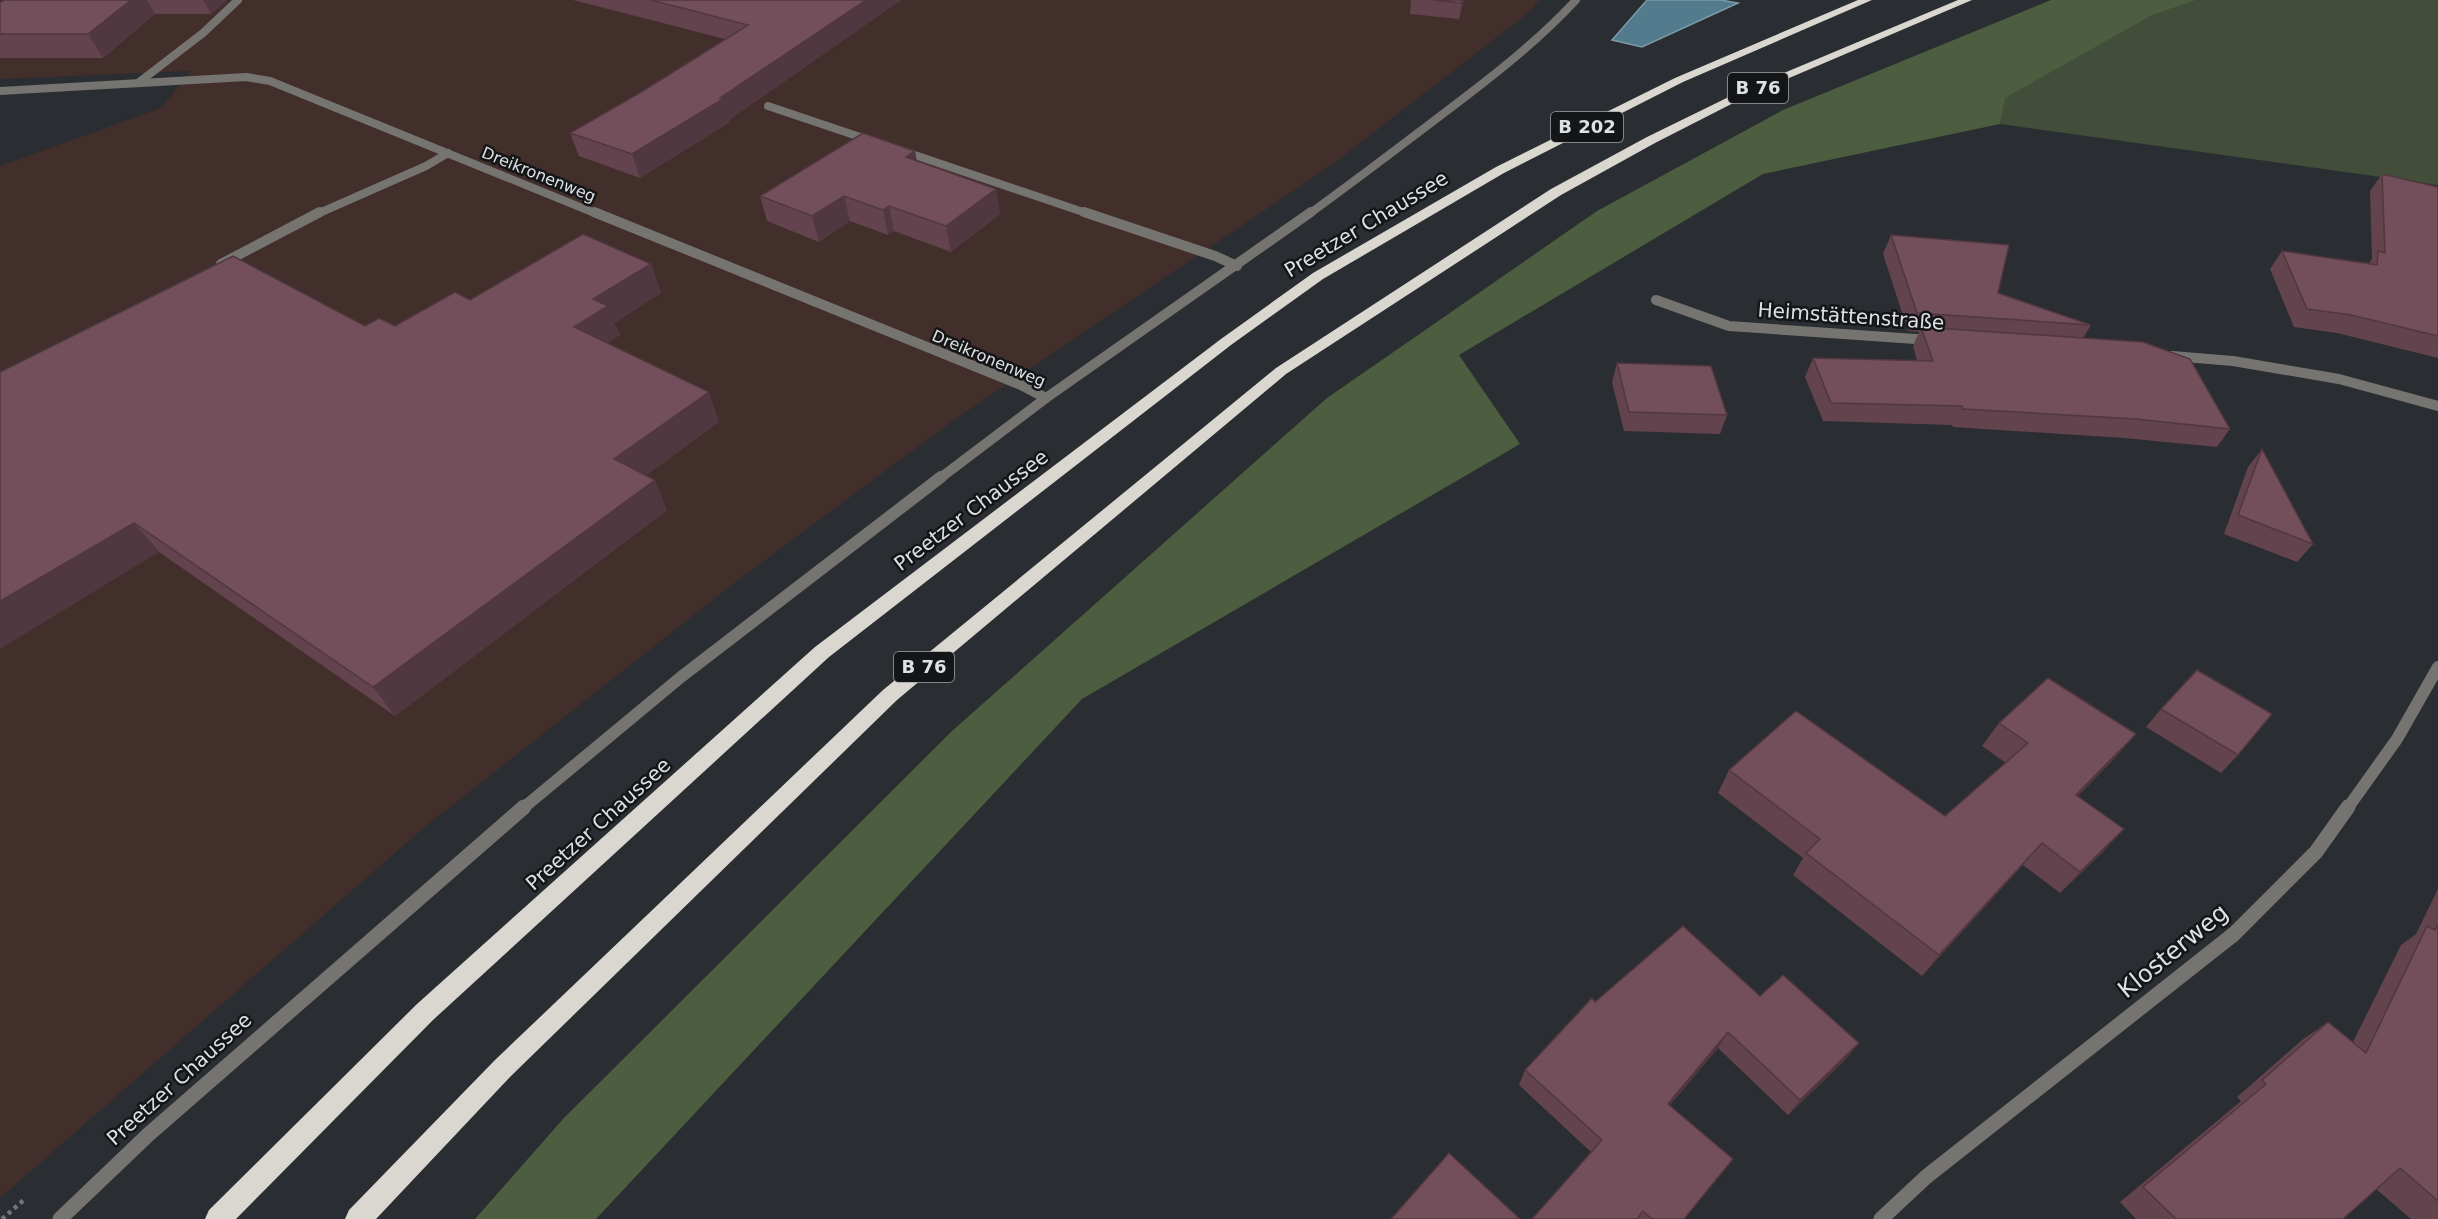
<svg xmlns="http://www.w3.org/2000/svg" width="2438" height="1219" viewBox="0 0 2438 1219" font-family="'DejaVu Sans',sans-serif">
	<style>
		.industrial { fill: #422e2b }
		.green { fill: #424e39 }
		.forest { fill: #4c5e3f }
		.water { fill: #527c8d; stroke: #7c9aa7; stroke-width: 1.5 }
		.lines { fill: none; stroke-linecap: round; stroke-linejoin: round }
		.path { stroke: #727478; stroke-width: 4.5; stroke-dasharray: 4 4; stroke-linecap: butt }
		.lane-far1 { stroke: #757471; stroke-width: 8 }
		.lane { stroke: #757471; stroke-width: 10 }
		.street-far3 { stroke: #757471; stroke-width: 8 }
		.street-far2 { stroke: #757471; stroke-width: 10 }
		.street-far1 { stroke: #757471; stroke-width: 12 }
		.street { stroke: #757471; stroke-width: 15 }
		.highway { fill: #dad7d1; fill-rule: evenodd }
		.wall { fill: #63434e }
		.shaded-wall { fill: #503740 }
		.building { fill: #734e5b; stroke: #503740; stroke-width: 1.5 }
		.labels { text-anchor: middle; stroke-width: 5; stroke-linejoin: round; paint-order: stroke }
		.far-street-label { font-size: 16px; fill: #dee0e3; stroke: #131517 }
		.shield { fill: #131517; stroke: #a1a3a6; stroke-width: 1.5 }
		.shield-label { font-size: 18px; font-weight: bold; fill: #dee0e3 }
		.street-label { font-size: 20px; fill: #dee0e3; stroke: #131517 }
		.near-street-label { font-size: 24px; fill: #dee0e3; stroke: #131517 }
	</style>
	<rect width="100%" height="100%" fill="#2a2d31"/>
	<polygon class="industrial" points="0,0 1539,0 1531,11 1333,164 954,420 737,581 426,826 0,1198 0,166 161,108 191,71 0,79"/>
	<polygon class="green" points="2197,0 2438,0 2438,185 2000,124 2004,98 2153,15"/>
	<polygon class="forest" points="2051,0 2197,0 2153,15 2005,98 2000,124 1763,174 1459,355 1520,444 1082,699 596,1219 475,1219 563,1119 952,731 1327,398 1597,211 1783,110"/>
	<polygon class="water" points="1647,0 1721,0 1738,3 1642,47 1612,40"/>
	<g class="lines">
		<polyline class="path" points="2,1219 26,1198"/>
		<g class="lane-far1">
			<polyline points="138,83 203,33 238,0"/>
			<polyline points="0,91 246,77 270,81 597,214"/>
			<polyline points="768,106 872,141"/>
			<polyline points="900,150 1089,214"/>
			<polyline points="317,214 426,166 448,153"/>
		</g>
		<g class="lane">
			<polyline points="594,212 1021,385 1046,398"/>
			<polyline points="1084,212 1215,256 1237,266"/>
			<polyline points="221,264 320,212"/>
		</g>
		<path class="street-far3" d="M1309,214C1356,180 1402,145 1448,110C1493,76 1538,41 1576,0"/>
		<g class="street-far2">
			<polyline points="1656,300 1729,326 1930,340"/>
			<polyline points="2172,356 2233,361 2339,379 2438,406"/>
			<polyline points="939,479 1046,398 1311,212"/>
		</g>
		<g class="street-far1">
			<polyline points="522,809 681,677 941,477"/>
			<polyline points="2347,809 2397,739 2438,667"/>
		</g>
		<g class="street">
			<polyline points="60,1219 149,1134 524,807"/>
			<polyline points="1881,1219 1926,1177 2234,934 2316,852 2348,807"/>
		</g>
		<g class="highway">
			<polygon points="1858,0 1872,0 1683,82 1504,173 1323,279 1231,345 829,657 433,1020 236,1219 205,1219 209,1210 417,1004 815,647 1221,339 1313,273 1496,167 1675,78"/>
			<polygon points="1958,0 1972,0 1749,95 1655,143 1561,195 1286,374 897,700 511,1076 376,1219 345,1219 349,1210 495,1060 883,690 1276,368 1551,189 1647,137 1741,91"/>
		</g>
	</g>
	<g class="wall">
		<polygon points="4,0 227,0 211,14 155,14 103,58 0,58 0,3"/>
		<polygon points="573,0 901,0 729,120 730,122 640,178 579,156 570,133 643,91 725,39"/>
		<polygon points="1411,0 1464,0 1459,19 1410,14"/>
		<polygon points="917,161 996,189 1000,214 951,252 894,231 888,235 850,221 819,242 767,221 760,196"/>
		<polygon points="2382,174 2438,187 2438,358 2337,333 2294,327 2270,269 2282,251 2369,263 2372,259 2370,191"/>
		<polygon points="1891,235 1998,293 2091,325 2083,338 2230,429 2217,447 2124,438 1953,427 1952,425 1823,421 1805,377 1813,358 1917,361 1913,346 1919,332 1908,331 1883,254"/>
		<polygon points="651,264 661,293 614,323 620,335 607,343 719,422 645,476 667,510 395,716 159,552 0,372 365,326 395,326"/>
		<polygon points="1617,363 1727,415 1720,434 1624,431 1612,382"/>
		<polygon points="2262,449 2313,544 2297,562 2224,534 2248,467"/>
		<polygon points="2161,709 2238,755 2221,773 2146,727"/>
		<polygon points="1999,723 2116,757 2078,796 2104,851 2060,893 2023,865 1922,976 1793,875 1803,858 1718,793 1729,770 1945,816 2006,763 1982,746"/>
		<polygon points="2438,889 2438,1219 2411,1219 2376,1189 2343,1219 2136,1219 2120,1202 2241,1101 2237,1097 2302,1040 2328,1022 2353,1042 2401,945 2416,934"/>
		<polygon points="1760,996 1846,1059 1788,1115 1718,1048 1670,1105 1684,1219 1532,1219 1591,1152 1519,1085 1525,1070 1595,1002"/>
	</g>
	<g class="shaded-wall">
		<polygon points="131,0 147,0 155,14 103,58 88,34"/>
		<polygon points="203,0 227,0 211,14"/>
		<polygon points="866,0 901,0 729,120 730,122 640,178 632,154 720,98"/>
		<polygon points="1462,0 1464,0 1459,19"/>
		<polygon points="915,151 920,176 906,157"/>
		<polygon points="996,189 1000,214 951,252 946,226"/>
		<polygon points="844,196 850,221 819,242 812,216"/>
		<polygon points="889,206 894,231 888,235 883,210"/>
		<polygon points="651,264 661,293 614,323 620,335 586,356 574,327 593,299"/>
		<polygon points="709,392 719,422 627,489 614,459"/>
		<polygon points="655,480 667,510 395,716 373,687"/>
		<polygon points="134,523 159,552 0,649 0,601"/>
		<polygon points="2136,734 2116,757 2057,817 2076,795"/>
		<polygon points="2124,829 2104,851 2060,893 2080,872"/>
		<polygon points="2042,843 2023,865 1922,976 1939,955"/>
		<polygon points="1728,1032 1718,1048 1659,1118 1668,1104"/>
		<polygon points="1859,1043 1846,1059 1788,1115 1800,1100"/>
	</g>
	<g class="building">
		<polygon points="4,0 131,0 88,34 0,34 0,3"/>
		<polygon points="651,0 866,0 720,98 723,99 632,154 570,133 643,91 748,25"/>
		<polygon points="1433,0 1462,0 1461,3"/>
		<polygon points="863,133 915,151 906,157 996,189 946,226 889,206 883,210 844,196 812,216 760,196"/>
		<polygon points="2382,174 2438,187 2438,336 2351,315 2307,309 2282,251 2377,265 2378,251 2385,253"/>
		<polygon points="583,234 651,264 593,299 608,306 574,327 709,392 614,459 655,480 373,687 134,523 0,601 0,372 233,256 365,326 379,318 395,326 455,292 470,300"/>
		<polygon points="1891,235 2009,245 1998,293 2091,325 1917,313"/>
		<polygon points="1921,327 2143,342 2190,359 2230,429 2136,419 1963,409 1962,406 1831,403 1813,358 1933,361"/>
		<polygon points="1617,363 1711,366 1727,415 1629,412"/>
		<polygon points="2262,449 2313,544 2238,515"/>
		<polygon points="2197,670 2272,714 2238,755 2161,709"/>
		<polygon points="2048,678 2136,734 2076,795 2124,829 2080,872 2042,843 1939,955 1806,853 1820,839 1729,770 1796,711 1945,816 2028,743 1999,723"/>
		<polygon points="2438,925 2438,1201 2400,1168 2343,1219 2176,1219 2143,1187 2266,1084 2262,1080 2328,1022 2366,1053 2427,926 2435,930"/>
		<polygon points="1683,926 1760,996 1783,975 1859,1043 1800,1100 1728,1032 1668,1104 1733,1159 1684,1219 1652,1219 1643,1211 1637,1219 1532,1219 1602,1140 1525,1070 1592,998 1595,1002"/>
		<polygon points="1449,1153 1520,1219 1391,1219"/>
	</g>
	<g class="labels">
		<g class="far-street-label">
			<text transform="translate(539 174) rotate(22)" y="6">Dreikronenweg</text>
			<text transform="translate(989 358) rotate(23)" y="6">Dreikronenweg</text>
		</g>
		<g class="shield">
			<rect x="1728" y="73" width="60" height="30" rx="4.5"/>
			<rect x="1551" y="112" width="72" height="30" rx="4.5"/>
			<rect x="894" y="652" width="60" height="30" rx="4.5"/>
		</g>
		<g class="shield-label">
			<text x="1758" y="94">B 76</text>
			<text x="1587" y="133">B 202</text>
			<text x="924" y="673">B 76</text>
		</g>
		<g class="street-label">
			<text transform="translate(1366 224) rotate(-31)" y="7">Preetzer Chaussee</text>
			<text transform="translate(1851 316) rotate(4)" y="7">Heimstättenstraße</text>
			<text transform="translate(971 510) rotate(-37)" y="7">Preetzer Chaussee</text>
			<text transform="translate(598 824) rotate(-42)" y="7">Preetzer Chaussee</text>
			<text transform="translate(179 1079) rotate(-42)" y="7">Preetzer Chaussee</text>
		</g>
		<g class="near-street-label">
			<text transform="translate(2173 951) rotate(-39)" y="8">Klosterweg</text>
		</g>
	</g>
</svg>
